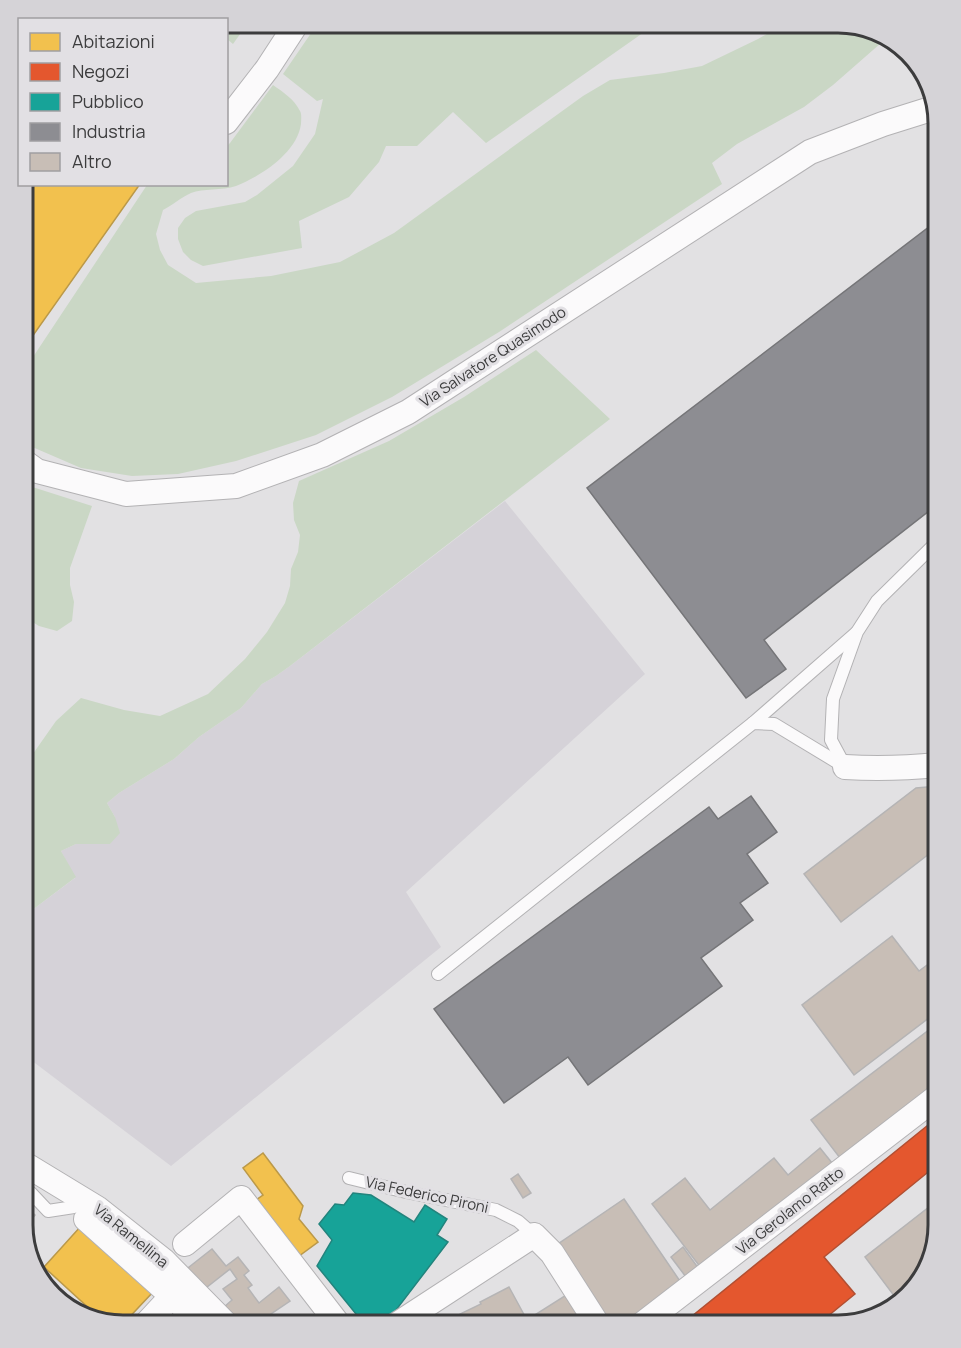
<svg xmlns="http://www.w3.org/2000/svg" width="961" height="1348" viewBox="0 0 961 1348" font-family="Manrope,sans-serif">
	<style>
		.built { fill: #d5d2d8 }
		.green { fill: #cad7c5 }
		.homes { fill: #f2c14e; stroke: #bb9949; stroke-width: 1.5 }
		.shops { fill: #e4572e; stroke: #b24f32; stroke-width: 1.5 }
		.public { fill: #17a398; stroke: #22847d; stroke-width: 1.5 }
		.industry { fill: #8d8d92; stroke: #757578; stroke-width: 1.5 }
		.building { fill: #c8beb6; stroke: #b5b4b5; stroke-width: 1.5 }
		.lines { fill: none; stroke-linecap: round; stroke-linejoin: round }
		.lane-casing { stroke: #b3b2b4; stroke-width: 14 }
		.street-casing { stroke: #b3b2b4; stroke-width: 26 }
		.lane { stroke: #fbfafb; stroke-width: 12 }
		.street { stroke: #fbfafb; stroke-width: 24 }
		.labels { text-anchor: middle; stroke-width: 6; stroke-linejoin: round; paint-order: stroke }
		.street-label { font-size: 15px; fill: #3c3c3d; stroke: #e2e0e4 }
		.rim { fill: none; stroke: #3c3c3d; stroke-width: 3 }
	</style>
	<rect width="100%" height="100%" fill="#e2e1e3"/>
	<polygon class="built" points="505,501 645,674 406,892 441,947 171,1166 23,1054 23,917 75,878 61,851 76,844 110,844 115,817 107,803 119,793 174,759 199,737 241,708 262,684 276,676 290,666"/>
	<g class="green">
		<polygon points="227,23 248,23 233,44 227,39"/>
		<polygon points="318,23 654,23 650,28 486,143 453,112 417,146 386,146 379,162 349,197 299,221 302,248 203,266 191,260 183,252 178,239 178,228 185,218 196,211 245,202 257,195 293,166 315,134 323,99 317,101 283,74"/>
		<path d="M786,23H845L889,36L833,85L804,107L737,144L712,163L722,184L499,332L392,397L316,435L236,461L178,474L132,476L81,468L23,443V354L31,360L147,185L226,184L227,146L230,143L273,85C283,92 294,99 300,111C302,114 301,120 301,124C297,153 261,176 236,186C222,191 203,188 191,193C182,197 171,206 163,210L156,234L160,250L168,265L196,283L271,276L340,262L394,233L583,96L610,80L664,73L702,66L758,39Z"/>
		<polygon points="536,350 610,419 290,666 276,676 262,684 241,708 199,737 174,759 119,793 107,803 115,817 120,833 110,844 76,844 61,851 76,877 23,917 23,768 56,721 81,698 124,710 160,716 208,694 245,659 267,632 285,603 290,586 291,569 298,552 300,535 294,520 293,503 299,481 389,441 464,397"/>
		<polygon points="23,484 92,506 70,568 70,585 74,602 72,621 57,631 39,626 23,616"/>
	</g>
	<g class="homes">
		<polygon points="23,184 140,184 27,344 23,341"/>
		<polygon points="263,1153 303,1206 299,1219 318,1242 295,1259 253,1202 263,1195 243,1168"/>
		<polygon points="81,1226 153,1292 122,1325 116,1325 104,1322 44,1267"/>
	</g>
	<polygon class="shops" points="938,1117 938,1164 824,1257 855,1294 817,1325 681,1325"/>
	<polygon class="public" points="353,1193 371,1195 414,1222 425,1205 447,1219 437,1235 448,1242 393,1314 371,1325 365,1325 317,1266 332,1240 319,1224 335,1204 344,1205"/>
	<g class="industry">
		<polygon points="938,220 938,504 764,640 786,669 746,698 587,488"/>
		<polygon points="751,796 777,832 747,854 768,883 740,903 753,920 701,958 722,986 588,1085 568,1057 504,1103 434,1009 709,807 718,819"/>
	</g>
	<g class="building">
		<polygon points="938,786 938,847 841,922 804,874 916,788"/>
		<polygon points="892,936 919,971 938,957 938,1011 854,1075 802,1005"/>
		<polygon points="938,1023 938,1084 840,1158 811,1120"/>
		<polygon points="820,1148 832,1163 701,1268 652,1204 685,1178 710,1210 774,1158 788,1175"/>
		<polygon points="518,1174 531,1193 523,1198 511,1179"/>
		<polygon points="624,1199 684,1287 627,1325 609,1325 555,1246"/>
		<polygon points="938,1200 938,1226 925,1274 895,1297 865,1257"/>
		<polygon points="23,1204 35,1215 23,1229 22,1226"/>
		<polygon points="683,1247 699,1269 686,1277 671,1257"/>
		<polygon points="212,1249 226,1266 238,1257 249,1271 244,1275 252,1285 248,1288 259,1303 279,1287 290,1301 271,1314 274,1318 264,1325 238,1325 224,1307 232,1300 223,1289 237,1279 230,1269 202,1291 184,1271"/>
		<polygon points="509,1287 527,1320 571,1292 592,1325 465,1325 460,1314 481,1304 480,1302"/>
	</g>
	<g class="lines">
		<defs>
			<g id="lane">
				<polyline points="753,723 856,633"/>
				<polyline points="845,766 831,740 833,699 857,632 877,601 938,541"/>
				<polyline points="438,974 753,723 774,724 845,767"/>
				<polyline points="349,1178 406,1192 496,1210 518,1221 534,1235"/>
				<polyline points="23,1186 32,1194 48,1211 74,1207"/>
			</g>
			<g id="street">
				<polyline points="226,122 267,69 297,23"/>
				<polyline points="23,461 37,471 126,494 236,486 322,455 408,412 810,152 883,124 934,108"/>
				<path d="M845,767C877,769 907,768 938,765"/>
				<polyline points="23,1163 97,1208 164,1261 227,1325"/>
				<polyline points="86,1219 172,1296 203,1325"/>
				<polyline points="185,1244 241,1198 339,1325"/>
				<polyline points="145,1325 172,1296"/>
				<polyline points="396,1325 534,1235 552,1253 598,1325"/>
				<polyline points="641,1325 938,1096"/>
			</g>
		</defs>
		<use href="#lane" class="lane-casing"/>
		<use href="#street" class="street-casing"/>
		<use href="#lane" class="lane"/>
		<use href="#street" class="street"/>
	</g>
	<g class="labels">
		<g class="street-label">
			<text transform="translate(493 357) rotate(-33)" y="5">Via Salvatore Quasimodo</text>
			<text transform="translate(427 1195) rotate(12)" y="5">Via Federico Pironi</text>
			<text transform="translate(790 1211) rotate(-38)" y="5">Via Gerolamo Ratto</text>
			<text transform="translate(131 1236) rotate(39)" y="5">Via Ramellina</text>
		</g>
	</g>
	<path d="M0 0H961V1348H0ZM123 33H838A90 90 0 0 1 928 123V1225A90 90 0 0 1 838 1315H123A90 90 0 0 1 33 1225V123A90 90 0 0 1 123 33Z" fill="#d5d3d7" fill-rule="evenodd"/>
	<path class="rim" d="M123 33H838A90 90 0 0 1 928 123V1225A90 90 0 0 1 838 1315H123A90 90 0 0 1 33 1225V123A90 90 0 0 1 123 33Z"/>
	<rect x="18" y="18" width="210" height="168" fill="#e2e0e4" stroke="#a09ea1" stroke-width="1.5"/>
	<rect x="30" y="33" width="30" height="18" fill="#f2c14e" stroke="#a09ea1" stroke-width="1.5"/>
	<text x="72" y="48" font-size="18" fill="#3c3c3d">Abitazioni</text>
	<rect x="30" y="63" width="30" height="18" fill="#e4572e" stroke="#a09ea1" stroke-width="1.5"/>
	<text x="72" y="78" font-size="18" fill="#3c3c3d">Negozi</text>
	<rect x="30" y="93" width="30" height="18" fill="#17a398" stroke="#a09ea1" stroke-width="1.5"/>
	<text x="72" y="108" font-size="18" fill="#3c3c3d">Pubblico</text>
	<rect x="30" y="123" width="30" height="18" fill="#8d8d92" stroke="#a09ea1" stroke-width="1.5"/>
	<text x="72" y="138" font-size="18" fill="#3c3c3d">Industria</text>
	<rect x="30" y="153" width="30" height="18" fill="#c8beb6" stroke="#a09ea1" stroke-width="1.5"/>
	<text x="72" y="168" font-size="18" fill="#3c3c3d">Altro</text>
</svg>
